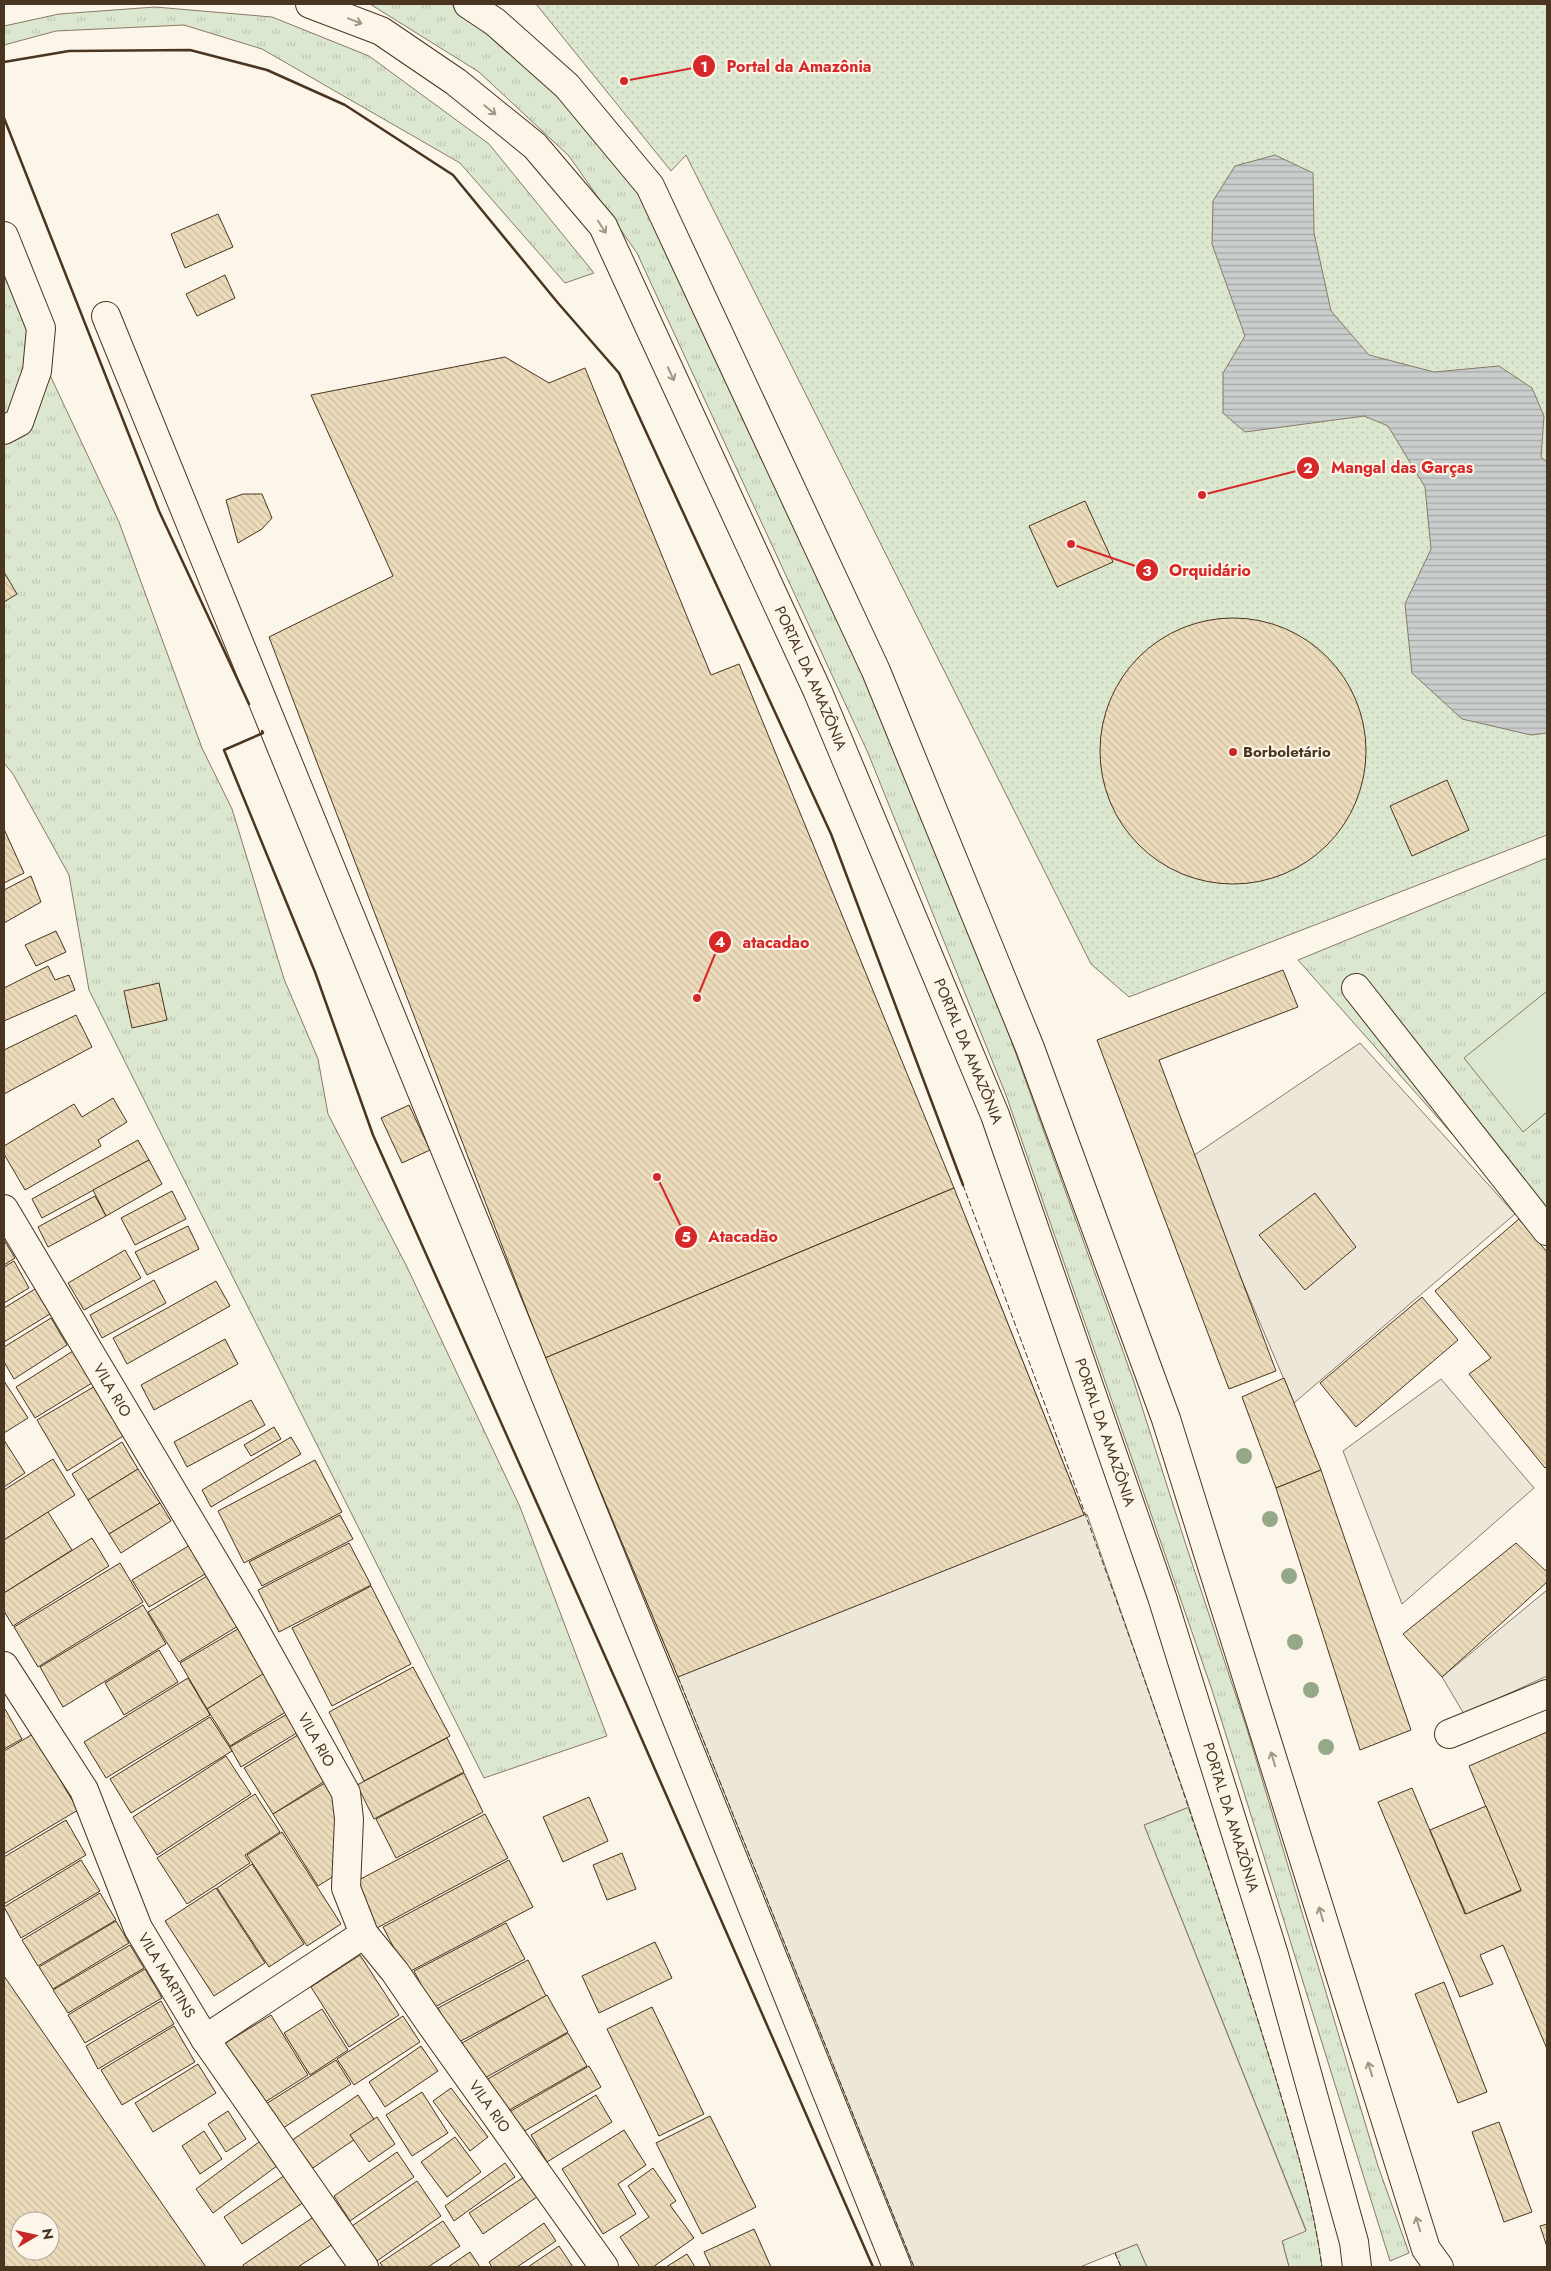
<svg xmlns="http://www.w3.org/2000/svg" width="1551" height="2271" viewBox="0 0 1551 2271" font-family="Jost,sans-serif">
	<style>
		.grass { fill: url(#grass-tufts); stroke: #887966 }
		.park { fill: url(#park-dots); stroke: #887966 }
		.garden { fill: #dce7d0; stroke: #887966 }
		.parking { fill: #ede7d9; stroke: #887966 }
		.water { fill: url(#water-rules); stroke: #887966 }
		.building { fill: url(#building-back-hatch); stroke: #4a3520; fill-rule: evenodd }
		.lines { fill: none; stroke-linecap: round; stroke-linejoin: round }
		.minor-casing { stroke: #4a3520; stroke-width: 30 }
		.minor { stroke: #fbf6e9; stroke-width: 28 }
		.fence { stroke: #4a3520; stroke-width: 1; stroke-dasharray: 6 2.5; stroke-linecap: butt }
		.wall { stroke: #4a3520; stroke-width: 2.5 }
		.tree { fill: #96a887 }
		.oneway { stroke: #a29684 }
		.poi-dot { fill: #c62828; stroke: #fbf6e9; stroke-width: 2 }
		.labels { text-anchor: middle; stroke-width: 4; stroke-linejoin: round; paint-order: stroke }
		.street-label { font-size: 15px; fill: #4a3520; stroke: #fbf6e9 }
		.poi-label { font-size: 15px; font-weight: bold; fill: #4a3520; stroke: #fbf6e9; text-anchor: start }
		.leader { fill: none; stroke: #d62828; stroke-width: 2 }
		.callout-dot { fill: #d62828; stroke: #fbf6e9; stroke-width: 2 }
		.mark-label { font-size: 15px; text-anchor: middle; font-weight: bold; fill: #fff }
		.callout-label { font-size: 16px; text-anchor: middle; font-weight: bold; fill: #d62828; stroke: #fbf6e9; stroke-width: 4; stroke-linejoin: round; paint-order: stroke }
	</style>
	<defs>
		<pattern id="grass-tufts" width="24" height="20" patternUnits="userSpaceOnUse" patternTransform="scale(1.25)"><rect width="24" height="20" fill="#dce7d0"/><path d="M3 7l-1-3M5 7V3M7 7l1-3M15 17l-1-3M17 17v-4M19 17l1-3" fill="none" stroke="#bec7b2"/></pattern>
		<pattern id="park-dots" width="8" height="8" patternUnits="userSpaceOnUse" patternTransform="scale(1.25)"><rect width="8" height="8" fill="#dce7d0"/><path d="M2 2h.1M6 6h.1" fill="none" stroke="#bec7b2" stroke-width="1.8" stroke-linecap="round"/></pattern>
		<pattern id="water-rules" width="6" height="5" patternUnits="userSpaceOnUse" patternTransform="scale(1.25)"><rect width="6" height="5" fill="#c9cecd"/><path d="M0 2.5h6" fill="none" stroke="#a5a8a6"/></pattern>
		<pattern id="building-back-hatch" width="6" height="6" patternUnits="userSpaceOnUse" patternTransform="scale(1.25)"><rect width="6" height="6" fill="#ecdcbc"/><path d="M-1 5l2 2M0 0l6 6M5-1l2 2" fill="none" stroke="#ccbda1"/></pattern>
	</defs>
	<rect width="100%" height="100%" fill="#fbf6e9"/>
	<g class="grass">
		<polygon points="370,4 451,4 468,14 535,68 639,186 805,540 970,926 1134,1382 1185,1542 1247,1729 1378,2166 1409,2253 1390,2261 1212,1690 1006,1095 868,753 637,253 569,156 479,72"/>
		<polygon points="155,7 272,17 369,56 489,144 594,273 565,283 460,163 262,49 184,25 56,31 4,45 4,26 59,14"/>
		<polygon points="4,262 33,339 119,522 202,748 232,809 284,979 318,1059 328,1114 407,1267 520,1507 607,1736 484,1778 89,990 69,875 13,774 4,763"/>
		<polygon points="1547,858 1547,1241 1298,960"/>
		<path d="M1189,1807C1218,1897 1248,1986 1275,2076C1294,2141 1313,2199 1322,2267H1289L1282,2241L1306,2230L1144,1825Z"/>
		<polygon points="1137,2244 1147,2267 1121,2267 1115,2253"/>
	</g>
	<polygon class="park" points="536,4 1547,4 1547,835 1129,997 1091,964 686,155 671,171"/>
	<polygon class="garden" points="1547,991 1547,1112 1523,1132 1464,1058"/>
	<g class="parking">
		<polygon points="1360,1043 1515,1214 1294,1403 1190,1158"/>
		<polygon points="966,1219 1084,1515 1087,1514 1189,1807 1144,1825 1306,2231 1282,2241 1289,2267 1147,2267 1137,2244 1080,2267 914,2267 678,1677 559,1392"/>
		<polygon points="1441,1379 1534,1488 1402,1604 1343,1451"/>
		<polygon points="1547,1590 1547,1676 1464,1714 1442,1677"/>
	</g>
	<polygon class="water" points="1275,155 1313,173 1314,233 1331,311 1369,355 1434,372 1499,366 1532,388 1544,416 1541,457 1547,462 1547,733 1531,735 1462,719 1412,673 1405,604 1431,549 1425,487 1388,426 1364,416 1245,432 1223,413 1223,373 1245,336 1212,244 1213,201 1235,166"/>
	<g class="building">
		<polygon points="218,214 233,247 185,268 171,234"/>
		<polygon points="225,275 235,298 197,316 186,294"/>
		<polygon points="505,357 549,383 585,368 711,675 739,664 954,1188 545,1358 269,637 393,576 311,395"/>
		<polygon points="243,494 262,494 272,518 262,529 238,543 226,500"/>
		<polygon points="1085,501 1113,562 1057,587 1029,526"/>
		<polygon points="4,572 17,594 4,602"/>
		<circle cx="1233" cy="751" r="133"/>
		<polygon points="1447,780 1469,830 1412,856 1390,806"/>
		<polygon points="4,829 24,873 4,883"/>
		<polygon points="31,876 41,902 4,923 4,890"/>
		<polygon points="56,931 66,952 36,966 25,945"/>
		<polygon points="48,966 55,980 69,975 75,990 4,1021 4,988"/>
		<polygon points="1283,970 1298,1007 1159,1060 1276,1371 1229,1389 1097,1040"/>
		<polygon points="159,983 167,1020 132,1028 124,991"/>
		<polygon points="76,1015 92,1047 4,1094 4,1050"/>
		<polygon points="113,1098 127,1122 98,1140 101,1146 25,1190 4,1154 4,1146 74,1104 82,1117"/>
		<polygon points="409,1105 430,1150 402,1163 381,1118"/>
		<polygon points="138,1140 149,1160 42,1218 32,1199"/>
		<polygon points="149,1160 162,1184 106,1216 93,1190"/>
		<polygon points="954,1188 1084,1515 678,1677 545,1358"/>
		<polygon points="172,1191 186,1219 135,1245 121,1218"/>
		<polygon points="1315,1193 1356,1247 1305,1290 1259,1235"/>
		<polygon points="95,1196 106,1216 48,1247 38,1227"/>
		<polygon points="1519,1219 1547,1252 1547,1466 1545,1468 1469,1374 1491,1358 1435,1291"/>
		<polygon points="188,1226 199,1249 147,1275 135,1252"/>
		<polygon points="4,1240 15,1258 4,1265"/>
		<polygon points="125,1250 141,1278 84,1310 68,1283"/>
		<polygon points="14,1261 29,1288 4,1303 4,1267"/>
		<polygon points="154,1280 166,1303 102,1338 90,1315"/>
		<polygon points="216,1281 230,1306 127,1364 113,1338"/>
		<polygon points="35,1289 50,1314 4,1342 4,1308"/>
		<polygon points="1422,1297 1458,1340 1356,1427 1320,1383"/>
		<polygon points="51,1318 67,1345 14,1379 4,1362 4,1347"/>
		<polygon points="225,1339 238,1364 154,1410 141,1385"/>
		<polygon points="73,1351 92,1383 35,1418 16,1387"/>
		<polygon points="1284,1378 1321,1470 1276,1488 1242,1397"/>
		<polygon points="4,1381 28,1418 4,1433"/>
		<polygon points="97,1385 128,1433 67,1471 37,1420"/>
		<polygon points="251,1400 265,1425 187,1467 174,1442"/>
		<polygon points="274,1427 281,1439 251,1456 244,1445"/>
		<polygon points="291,1437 301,1454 211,1507 202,1490"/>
		<polygon points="4,1440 25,1473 4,1487"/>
		<polygon points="122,1442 138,1469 88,1500 72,1474"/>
		<polygon points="53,1459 75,1495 4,1540 4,1490"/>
		<polygon points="315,1460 342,1512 244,1563 218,1511"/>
		<polygon points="138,1469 160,1503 109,1534 88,1500"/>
		<polygon points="1321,1470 1411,1730 1360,1750 1276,1488"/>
		<polygon points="160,1503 171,1521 121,1553 109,1534"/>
		<polygon points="48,1512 72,1550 4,1593 4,1540"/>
		<polygon points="340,1515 353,1539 262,1586 249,1562"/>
		<polygon points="92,1538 109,1566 13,1626 4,1611 4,1593"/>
		<polygon points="349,1543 371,1585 279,1632 258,1590"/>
		<polygon points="1516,1543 1547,1572 1547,1582 1442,1677 1403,1634"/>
		<polygon points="190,1545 207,1573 149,1607 132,1580"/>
		<polygon points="120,1563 143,1602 38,1667 14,1627"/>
		<polygon points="212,1573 243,1623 179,1662 148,1612"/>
		<polygon points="371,1586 411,1664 332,1706 292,1628"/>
		<polygon points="143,1605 166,1644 63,1707 40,1667"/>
		<polygon points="243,1626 270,1670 207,1709 180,1663"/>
		<polygon points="159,1650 178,1682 124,1715 105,1683"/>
		<polygon points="413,1667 450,1736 364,1781 329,1712"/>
		<polygon points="266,1672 289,1710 230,1746 207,1709"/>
		<polygon points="188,1678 210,1715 106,1778 84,1742"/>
		<polygon points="5,1709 22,1739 4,1749 4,1710"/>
		<polygon points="289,1713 300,1731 241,1767 230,1747"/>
		<polygon points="210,1717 232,1751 131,1813 110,1779"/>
		<polygon points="1547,1732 1547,2049 1503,1945 1480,1955 1493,1984 1460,1997 1378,1802 1412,1788 1465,1914 1521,1891 1469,1766"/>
		<polygon points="301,1733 330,1778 273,1814 244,1768"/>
		<polygon points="33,1734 78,1810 4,1854 4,1751"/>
		<polygon points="447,1738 464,1772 374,1819 357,1785"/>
		<polygon points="226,1756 251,1794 157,1855 133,1817"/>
		<polygon points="464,1773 483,1812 396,1858 376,1819"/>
		<polygon points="330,1780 340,1797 342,1871 318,1886 273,1814"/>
		<polygon points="255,1794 280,1832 245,1855 250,1863 187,1904 157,1858"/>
		<polygon points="589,1797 608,1841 563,1862 543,1817"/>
		<polygon points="1486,1806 1521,1890 1466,1914 1430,1830"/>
		<polygon points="485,1814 508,1858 375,1929 351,1884"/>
		<polygon points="66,1820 86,1855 4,1904 4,1857"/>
		<polygon points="282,1832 341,1924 307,1946 247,1855"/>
		<polygon points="622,1853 636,1889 607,1900 593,1865"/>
		<polygon points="81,1860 100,1891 21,1938 4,1907"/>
		<polygon points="509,1860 533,1907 407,1973 383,1927"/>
		<polygon points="252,1864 304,1944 269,1967 217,1888"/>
		<polygon points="216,1888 265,1963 214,1996 165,1921"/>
		<polygon points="100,1893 116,1920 38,1966 22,1940"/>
		<polygon points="116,1921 129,1943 53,1989 39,1967"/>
		<polygon points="506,1923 525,1959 433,2008 414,1971"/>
		<polygon points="655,1942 672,1978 599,2013 582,1976"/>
		<polygon points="130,1945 144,1968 68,2013 53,1990"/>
		<polygon points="360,1955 399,2015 349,2047 311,1987"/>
		<polygon points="528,1960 546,1996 457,2043 438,2008"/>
		<polygon points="145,1969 162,1998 85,2043 68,2015"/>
		<path d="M4,1976L206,2267H4ZM20,2221H50V2251H20Z"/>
		<polygon points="1444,1982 1487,2092 1458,2103 1415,1994"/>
		<polygon points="547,1995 568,2032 483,2079 462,2043"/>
		<polygon points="161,2001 174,2024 98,2069 86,2046"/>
		<polygon points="652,2007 704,2114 659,2136 607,2029"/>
		<polygon points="322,2009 348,2050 310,2075 284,2033"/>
		<polygon points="271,2015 308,2075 262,2104 224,2044"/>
		<polygon points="403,2016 420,2042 354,2085 337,2059"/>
		<polygon points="174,2026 195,2062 122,2105 101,2070"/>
		<polygon points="568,2033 587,2066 504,2113 486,2080"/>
		<polygon points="421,2046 438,2071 385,2107 369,2082"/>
		<polygon points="336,2060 351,2084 277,2132 261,2107"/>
		<polygon points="198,2064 216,2093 153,2132 135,2103"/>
		<polygon points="589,2066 601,2087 521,2133 509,2112"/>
		<polygon points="451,2088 488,2137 470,2151 433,2101"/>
		<polygon points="422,2092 448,2133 412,2156 386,2115"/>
		<polygon points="358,2095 377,2124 307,2172 288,2143"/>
		<polygon points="596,2095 612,2122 547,2162 531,2135"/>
		<polygon points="228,2111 246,2139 226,2152 208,2124"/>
		<polygon points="710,2116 756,2207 702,2234 656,2143"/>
		<polygon points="377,2117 395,2144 369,2162 350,2135"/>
		<polygon points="1499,2122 1532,2212 1504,2222 1472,2132"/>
		<polygon points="624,2130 646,2165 618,2184 636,2214 603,2234 562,2169"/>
		<polygon points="204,2131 222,2159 200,2174 182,2146"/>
		<polygon points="455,2137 481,2172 447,2197 421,2162"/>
		<polygon points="263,2139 281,2163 213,2213 196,2189"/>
		<polygon points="397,2152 414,2177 350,2221 334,2196"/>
		<polygon points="505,2163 515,2177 454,2221 445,2206"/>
		<polygon points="653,2168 676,2201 670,2205 694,2238 653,2267 640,2267 620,2237 649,2217 628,2186"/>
		<polygon points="291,2171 310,2198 242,2244 224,2217"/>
		<polygon points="524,2177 537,2197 483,2234 469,2213"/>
		<polygon points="417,2181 441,2216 377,2261 352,2226"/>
		<polygon points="315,2216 333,2244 298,2267 244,2267 243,2265"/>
		<polygon points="443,2221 460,2246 428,2267 383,2267 380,2263"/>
		<polygon points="544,2223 556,2241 517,2267 492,2267 489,2262"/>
		<polygon points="1547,2224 1547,2247 1540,2226"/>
		<polygon points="754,2229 771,2267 711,2267 704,2252"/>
		<polygon points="559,2246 573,2267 528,2267"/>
		<polygon points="470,2252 480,2267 448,2267"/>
		<polygon points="687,2254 695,2267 666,2267"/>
	</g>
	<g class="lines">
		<defs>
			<g id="minor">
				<path id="s1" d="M310,4L381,31L456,82L535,146L603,226L648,324L818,692L995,1115L1162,1597L1274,1955L1354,2242L1357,2267"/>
				<polyline points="468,4 495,22 567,86 650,186 876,671 1030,1048 1166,1419 1426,2249 1439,2267"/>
				<polyline points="4,236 41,328 37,371 19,422 4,430"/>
				<polyline points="106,316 662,1682 897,2267"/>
				<polyline points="1356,988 1547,1231"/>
				<path id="s2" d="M4,1209L251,1623L346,1793L349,1819L346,1888L364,1934L395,1972L430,2023L604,2267"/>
				<path id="s3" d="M4,1666L84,1790L138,1928L205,2039L364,2267"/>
				<polyline points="1449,1734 1547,1694"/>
				<polyline points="205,2039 364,1934"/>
			</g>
		</defs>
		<use href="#minor" class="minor-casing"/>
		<use href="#minor" class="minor"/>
		<g class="fence">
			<path d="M963,1185C1053,1425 1143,1665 1222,1909C1242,1969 1261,2029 1279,2089C1297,2150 1313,2203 1322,2267"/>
			<polyline points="678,1677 914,2267"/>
			<polyline points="1115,2253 1121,2267"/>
		</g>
		<g class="wall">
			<polyline points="4,62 69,51 190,50 267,70 345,105 453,175 558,303 619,373 831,834 963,1185"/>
			<polyline points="4,118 159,511 249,704"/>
			<polyline points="262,731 263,733 224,750 315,972 373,1135 629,1710 873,2267"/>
		</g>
	</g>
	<g class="tree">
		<circle cx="1244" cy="1456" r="8"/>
		<circle cx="1270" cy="1519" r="8"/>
		<circle cx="1289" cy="1576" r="8"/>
		<circle cx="1295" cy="1642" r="8"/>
		<circle cx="1311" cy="1690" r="8"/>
		<circle cx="1326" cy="1747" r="8"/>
	</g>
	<defs><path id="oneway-shaft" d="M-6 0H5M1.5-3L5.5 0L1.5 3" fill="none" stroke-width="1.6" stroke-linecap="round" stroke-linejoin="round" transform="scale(1.25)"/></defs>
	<g class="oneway">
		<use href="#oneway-shaft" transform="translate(355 21) rotate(21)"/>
		<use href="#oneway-shaft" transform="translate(490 110) rotate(39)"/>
		<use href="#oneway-shaft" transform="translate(602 227) rotate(57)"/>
		<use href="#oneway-shaft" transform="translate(671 374) rotate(65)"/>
		<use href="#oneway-shaft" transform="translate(1273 1759) rotate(-107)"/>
		<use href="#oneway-shaft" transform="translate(1321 1914) rotate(-107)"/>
		<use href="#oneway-shaft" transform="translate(1370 2069) rotate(-107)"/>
		<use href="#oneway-shaft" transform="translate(1418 2224) rotate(-107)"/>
	</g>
	<circle class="poi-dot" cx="1233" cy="752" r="5"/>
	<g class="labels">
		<g class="street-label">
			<text dy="5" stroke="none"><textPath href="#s1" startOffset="871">PORTAL DA AMAZÔNIA</textPath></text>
			<text dy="5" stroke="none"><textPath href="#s1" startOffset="1276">PORTAL DA AMAZÔNIA</textPath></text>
			<text dy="5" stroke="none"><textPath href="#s2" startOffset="211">VILA RIO</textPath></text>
			<text dy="5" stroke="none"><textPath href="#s1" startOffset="1681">PORTAL DA AMAZÔNIA</textPath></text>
			<text dy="5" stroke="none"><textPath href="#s2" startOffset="616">VILA RIO</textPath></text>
			<text dy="5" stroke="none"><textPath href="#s1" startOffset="2086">PORTAL DA AMAZÔNIA</textPath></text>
			<text dy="5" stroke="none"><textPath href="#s3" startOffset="351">VILA MARTINS</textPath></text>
			<text dy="5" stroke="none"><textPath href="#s2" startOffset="1035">VILA RIO</textPath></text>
		</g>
		<g class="poi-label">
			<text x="1243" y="757">Borboletário</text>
		</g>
	</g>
	<path class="leader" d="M624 81L704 66M1202 495L1308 468M1071 544L1147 570M697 998L720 942M657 1177L686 1237"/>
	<g class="callout-dot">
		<circle cx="624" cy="81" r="5"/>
		<circle cx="1202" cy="495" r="5"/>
		<circle cx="1071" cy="544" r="5"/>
		<circle cx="697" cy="998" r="5"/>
		<circle cx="657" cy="1177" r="5"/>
		<circle cx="704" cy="66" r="12"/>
		<circle cx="1308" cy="468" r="12"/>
		<circle cx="1147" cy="570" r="12"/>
		<circle cx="720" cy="942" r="12"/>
		<circle cx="686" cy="1237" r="12"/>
	</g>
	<g class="mark-label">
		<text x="704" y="72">1</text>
		<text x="1308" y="473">2</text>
		<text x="1147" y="576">3</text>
		<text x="720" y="947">4</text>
		<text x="686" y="1242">5</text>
	</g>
	<g class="callout-label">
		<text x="799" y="72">Portal da Amazônia</text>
		<text x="1402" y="473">Mangal das Garças</text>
		<text x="1210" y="576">Orquidário</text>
		<text x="776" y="948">atacadao</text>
		<text x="743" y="1242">Atacadão</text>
	</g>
	<rect width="1551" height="2271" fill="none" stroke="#4a3520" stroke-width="10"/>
	<g transform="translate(35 2236) rotate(81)"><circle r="24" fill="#fbf6e9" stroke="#b4a999"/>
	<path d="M0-4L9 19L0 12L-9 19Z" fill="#c62828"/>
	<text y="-8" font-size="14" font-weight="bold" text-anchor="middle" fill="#4a3520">N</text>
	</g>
</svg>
